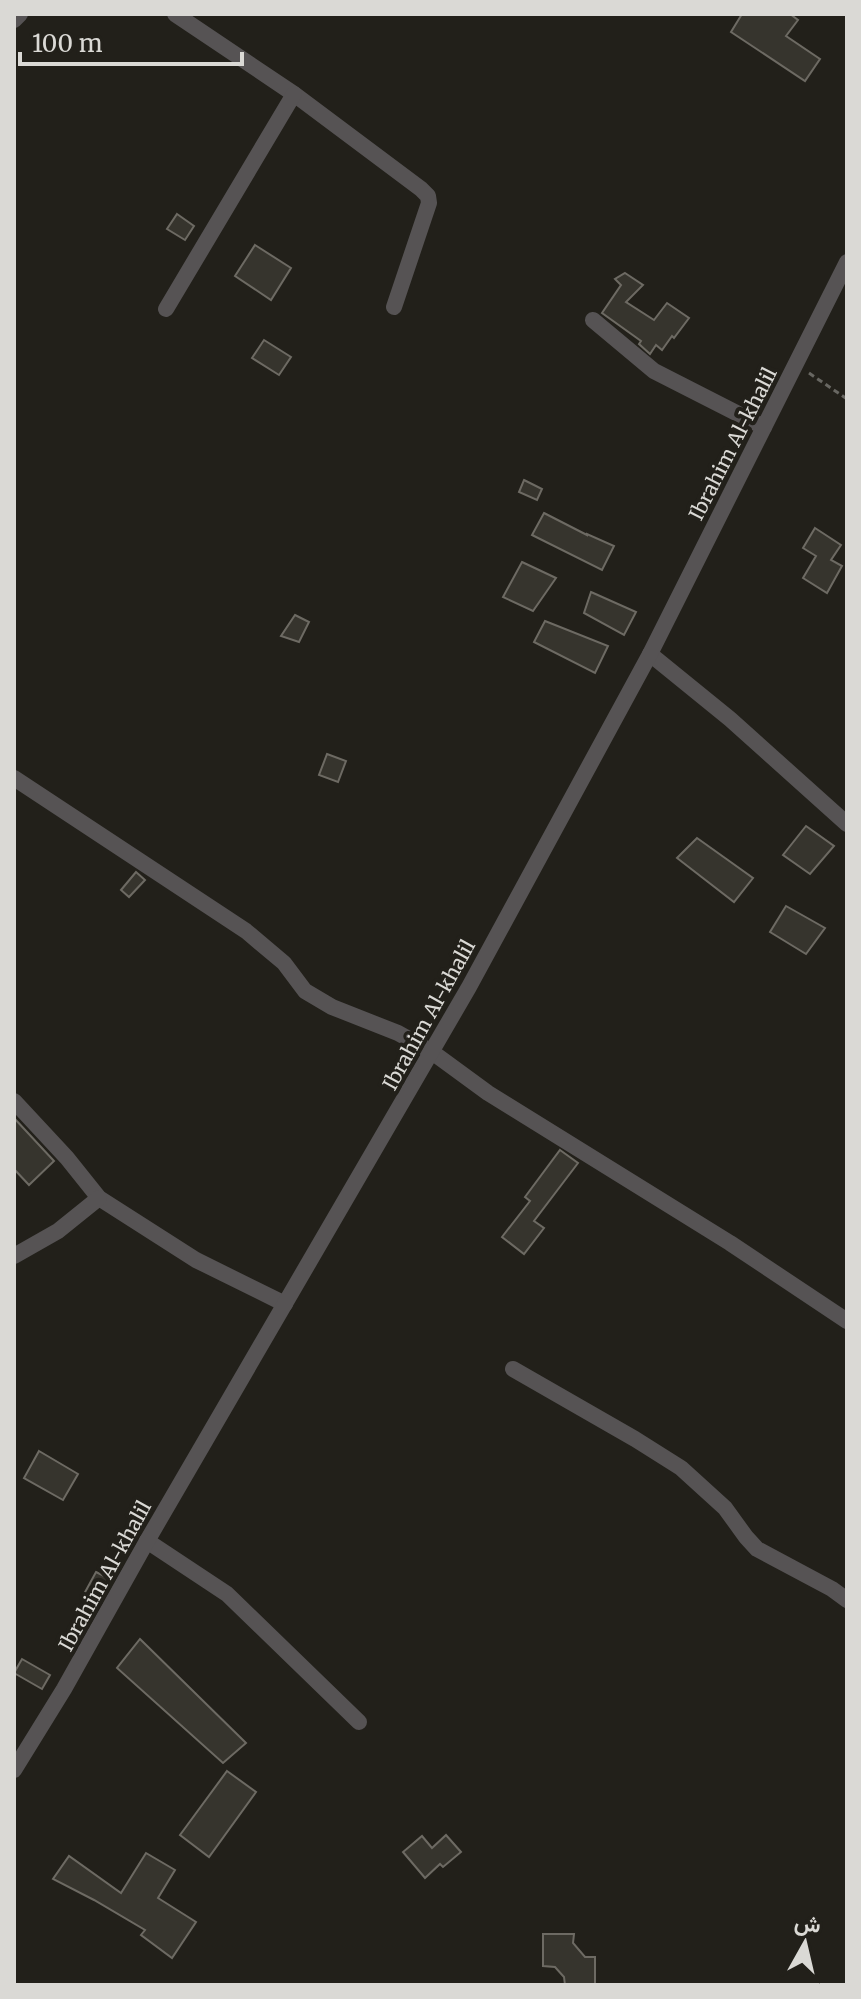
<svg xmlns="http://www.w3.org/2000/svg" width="861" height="1999" viewBox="0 0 861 1999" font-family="Merriweather,Vazirmatn,serif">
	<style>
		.building { fill: #36342d; stroke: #6d6a63; stroke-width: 2 }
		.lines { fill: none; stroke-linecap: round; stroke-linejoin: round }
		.path { stroke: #686762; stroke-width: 3; stroke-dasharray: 6 4; stroke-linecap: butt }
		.minor { stroke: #565354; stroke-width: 16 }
		.labels { text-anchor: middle; stroke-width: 8; stroke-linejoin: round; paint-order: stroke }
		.street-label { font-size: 20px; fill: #dad9d5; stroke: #22201a }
	</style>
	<rect width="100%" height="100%" fill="#22201a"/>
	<g class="building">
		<polygon points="742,14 790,14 798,20 786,36 820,59 805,81 731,32"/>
		<polygon points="177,214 194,226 185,240 167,229"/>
		<polygon points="255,245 291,268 271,300 235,276"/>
		<polygon points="625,273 643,285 626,302 654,320 667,303 689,318 674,338 672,336 662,350 656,345 650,354 639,344 641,341 602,313 621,285 615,279"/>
		<polygon points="264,340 291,357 279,375 252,358"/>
		<polygon points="524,480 542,489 537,500 519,492"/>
		<polygon points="544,513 587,535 587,534 614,546 602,570 532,535"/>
		<polygon points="815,528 841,545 831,560 842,566 827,593 803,578 816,556 803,548"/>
		<polygon points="522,562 556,578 533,611 503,597"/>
		<polygon points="591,592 636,612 624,635 584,613"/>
		<polygon points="295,615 309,622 299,642 281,636"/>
		<polygon points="545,621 608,646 595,673 534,642"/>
		<polygon points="327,754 346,761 338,782 319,775"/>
		<polygon points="806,826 834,846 810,874 783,855"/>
		<polygon points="697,838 753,878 734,902 677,858"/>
		<polygon points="136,872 145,880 129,897 121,890"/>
		<polygon points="786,906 825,928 806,954 770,932"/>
		<polygon points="14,1118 54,1161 29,1185 14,1169"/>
		<polygon points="560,1150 578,1163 534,1221 544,1228 524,1254 502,1237 530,1201 525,1197"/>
		<polygon points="39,1451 78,1474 63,1500 24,1478"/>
		<polygon points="96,1572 108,1578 97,1600 84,1594"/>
		<polygon points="140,1639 246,1743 223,1763 117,1668"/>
		<polygon points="22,1659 50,1675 42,1689 14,1673"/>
		<polygon points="227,1771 256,1792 209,1857 180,1835"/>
		<polygon points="446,1835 461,1852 443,1867 440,1864 425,1878 403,1852 422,1836 432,1848"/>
		<polygon points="146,1853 175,1870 158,1898 196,1922 172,1958 141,1935 145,1930 94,1900 53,1879 69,1856 121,1893"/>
		<polygon points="543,1934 574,1934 573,1943 585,1957 595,1957 595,1985 565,1985 564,1977 555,1967 543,1966"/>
	</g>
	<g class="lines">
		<polyline class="path" points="809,373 847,399"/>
		<g class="minor">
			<polyline points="175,14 294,94 421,189 428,196 429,203 394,307"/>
			<polyline points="14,20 20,14"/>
			<polyline points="166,309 294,94"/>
			<polyline points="593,320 654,371 764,427"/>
			<polyline points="650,654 730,719 847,824"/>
			<polyline points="14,778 246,931 284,963 305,991 332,1007 398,1033 432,1052 488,1093 730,1243 847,1321"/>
			<polyline points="14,1101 67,1158 99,1198 196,1260 285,1304"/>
			<polyline points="14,1256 58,1231 99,1198"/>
			<polyline points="513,1369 635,1439 681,1468 725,1508 746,1537 757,1549 832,1589 847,1600"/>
			<polyline points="147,1541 227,1594 359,1722"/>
			<polyline points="14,1770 64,1689 147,1541 469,987 650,654 847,262"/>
		</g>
	</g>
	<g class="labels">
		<g class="street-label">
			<text transform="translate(733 444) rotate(-63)" y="7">Ibrahim Al-khalil</text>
			<text transform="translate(429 1015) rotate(-61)" y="7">Ibrahim Al-khalil</text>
			<text transform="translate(105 1576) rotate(-61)" y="7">Ibrahim Al-khalil</text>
		</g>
	</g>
	<rect width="861" height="1999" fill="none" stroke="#dad9d5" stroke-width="32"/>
	<g transform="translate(805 1943) rotate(8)" stroke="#22201a" stroke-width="6" paint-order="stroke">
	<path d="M0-6L14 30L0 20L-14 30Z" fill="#dad9d5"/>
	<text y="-12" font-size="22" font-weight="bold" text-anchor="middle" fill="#dad9d5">ش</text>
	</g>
	<path d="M20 52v12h222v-12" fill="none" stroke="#dad9d5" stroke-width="4"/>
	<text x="32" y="52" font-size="24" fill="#dad9d5" stroke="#22201a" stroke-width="6" paint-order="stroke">100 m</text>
</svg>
